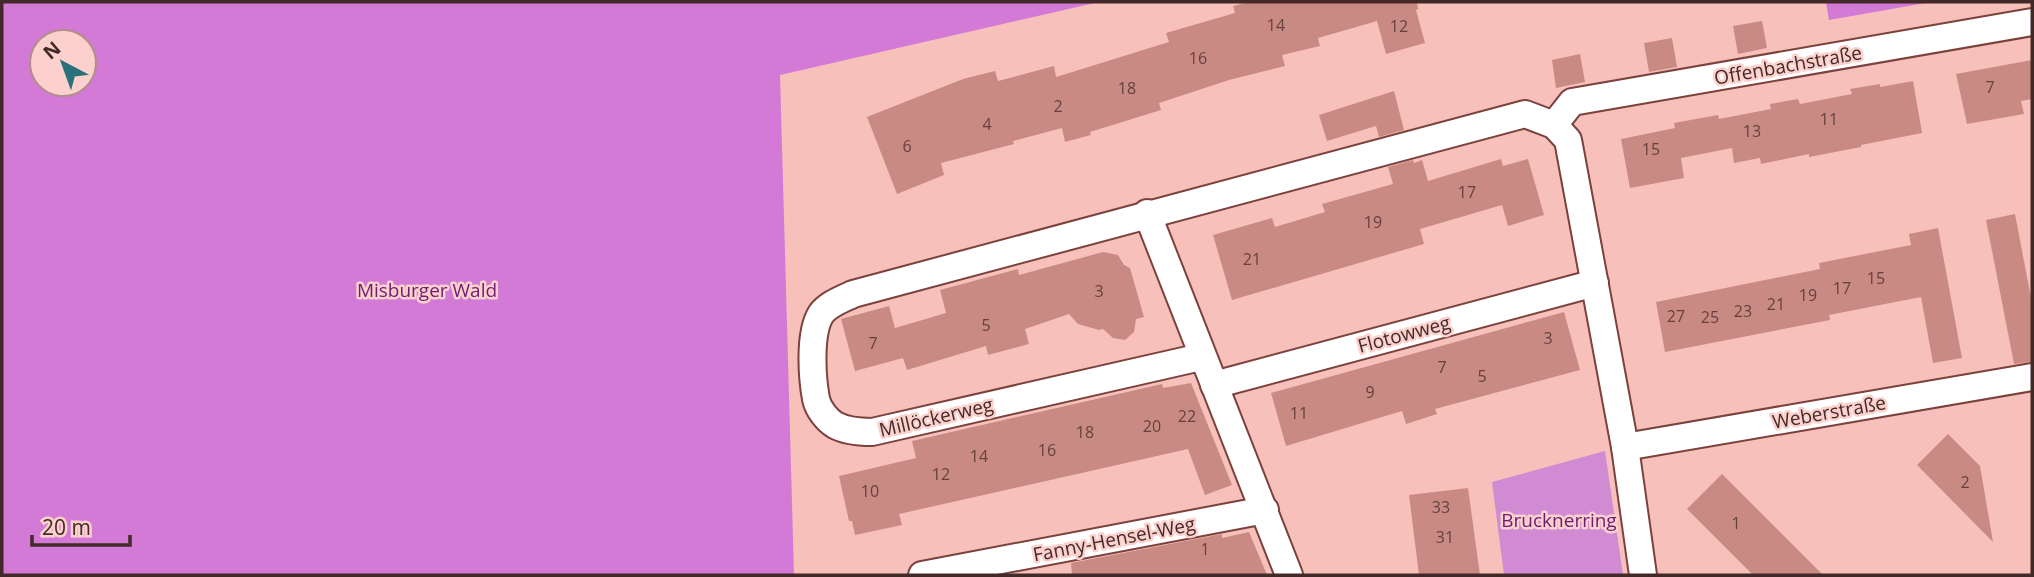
<svg xmlns="http://www.w3.org/2000/svg" width="2034" height="577" viewBox="0 0 2034 577" font-family="'Open Sans',sans-serif">
	<style>
		.green { fill: #d08bd3 }
		.forest { fill: #d27ad6; fill-rule: evenodd }
		.building { fill: #ca8a84 }
		.lines { fill: none; stroke-linecap: round; stroke-linejoin: round }
		.minor-casing { stroke: #7b423d; stroke-width: 30 }
		.minor { stroke: #fff; stroke-width: 26 }
		.labels { text-anchor: middle; stroke-width: 5; stroke-linejoin: round; paint-order: stroke }
		.number-label { font-size: 16px; fill: #65413e }
		.street-label { font-size: 19px; fill: #432927; stroke: #fcd1cd }
		.park-label { font-size: 19px; fill: #6c1d72; stroke: #fcd1cd }
	</style>
	<rect width="100%" height="100%" fill="#f7c0bb"/>
	<polygon class="green" points="1605,451 1623,575 1504,575 1492,482"/>
	<g class="forest">
		<path d="M2,2H1099L780,75L794,575H2ZM42,42H84V84H42Z"/>
		<polygon points="1826,2 1926,2 1926,3 1829,20"/>
	</g>
	<g class="building">
		<polygon points="1249,2 1417,2 1418,9 1416,10 1425,43 1386,54 1377,21 1318,38 1320,46 1282,55 1285,66 1229,80 1159,103 1161,110 1090,132 1091,135 1065,142 1062,128 1013,141 1014,144 941,163 944,175 897,194 867,117 963,79 995,71 998,81 1054,66 1056,77 1169,42 1166,33 1235,13 1233,6"/>
		<polygon points="1762,21 1767,48 1738,54 1733,26"/>
		<polygon points="1672,38 1677,67 1649,72 1644,43"/>
		<polygon points="1580,54 1585,82 1556,88 1552,60"/>
		<polygon points="2032,60 2032,99 2021,101 2024,114 1967,124 1956,74"/>
		<polygon points="1913,81 1922,133 1861,145 1861,147 1809,157 1809,154 1761,164 1760,158 1734,163 1732,148 1681,158 1684,178 1630,188 1621,139 1675,128 1674,123 1718,115 1719,119 1771,109 1770,104 1798,99 1800,104 1852,94 1850,89 1880,84 1880,87"/>
		<polygon points="1394,91 1404,130 1379,137 1376,126 1327,141 1319,115"/>
		<polygon points="1501,159 1503,166 1528,159 1544,215 1508,226 1502,205 1420,229 1424,244 1232,300 1213,235 1272,218 1275,227 1325,212 1322,204 1393,184 1388,167 1413,160 1414,163 1422,160 1428,181"/>
		<polygon points="2015,214 2032,303 2032,362 2014,364 1986,220"/>
		<polygon points="1938,228 1962,358 1933,363 1921,297 1829,315 1830,320 1665,352 1656,302 1820,269 1819,263 1911,245 1909,234"/>
		<polygon points="1103,252 1118,255 1124,265 1130,268 1144,317 1136,319 1134,332 1125,340 1113,338 1103,329 1099,330 1078,324 1069,314 1025,329 1029,344 988,355 986,346 907,370 903,358 855,371 841,319 889,306 895,328 946,313 940,290 1018,269 1019,275"/>
		<polygon points="1564,312 1580,370 1435,409 1437,414 1406,424 1402,411 1286,446 1271,393"/>
		<polygon points="1191,383 1232,485 1205,495 1188,449 899,514 902,525 855,535 852,521 849,521 839,476 916,458 912,441 1162,384 1163,388"/>
		<polygon points="1948,434 1980,466 1993,542 1917,465"/>
		<polygon points="1722,474 1823,575 1753,575 1687,509"/>
		<polygon points="1468,488 1480,575 1419,575 1409,495"/>
		<polygon points="1249,532 1267,575 1072,575 1071,563 1222,534 1222,538"/>
	</g>
	<g class="lines">
		<defs>
			<g id="minor">
				<polyline points="1554,125 1572,102 2032,22"/>
				<polyline points="1147,213 1289,575"/>
				<path d="M1201,357L872,432C860,432 846,431 835,425C827,420 818,409 816,399C812,377 809,333 821,314C828,304 843,299 853,294L1525,114L1554,125L1568,140L1625,447L1643,575"/>
				<polyline points="1214,385 1595,283"/>
				<polyline points="1625,447 2032,377"/>
				<polyline points="922,575 1265,510"/>
			</g>
		</defs>
		<use href="#minor" class="minor-casing"/>
		<use href="#minor" class="minor"/>
	</g>
	<g class="labels">
		<g class="number-label">
			<text x="1276" y="31">14</text>
			<text x="1399" y="32">12</text>
			<text x="1198" y="64">16</text>
			<text x="1990" y="93">7</text>
			<text x="1127" y="94">18</text>
			<text x="1058" y="112">2</text>
			<text x="1829" y="125">11</text>
			<text x="987" y="130">4</text>
			<text x="1752" y="137">13</text>
			<text x="907" y="152">6</text>
			<text x="1651" y="155">15</text>
			<text x="1467" y="198">17</text>
			<text x="1373" y="228">19</text>
			<text x="1252" y="265">21</text>
			<text x="1876" y="284">15</text>
			<text x="1842" y="294">17</text>
			<text x="1099" y="297">3</text>
			<text x="1808" y="301">19</text>
			<text x="1776" y="310">21</text>
			<text x="1743" y="317">23</text>
			<text x="1676" y="322">27</text>
			<text x="1710" y="323">25</text>
			<text x="986" y="331">5</text>
			<text x="1548" y="344">3</text>
			<text x="873" y="349">7</text>
			<text x="1442" y="373">7</text>
			<text x="1482" y="382">5</text>
			<text x="1370" y="398">9</text>
			<text x="1299" y="419">11</text>
			<text x="1187" y="422">22</text>
			<text x="1152" y="432">20</text>
			<text x="1085" y="438">18</text>
			<text x="1047" y="456">16</text>
			<text x="979" y="462">14</text>
			<text x="941" y="480">12</text>
			<text x="1965" y="488">2</text>
			<text x="870" y="497">10</text>
			<text x="1441" y="513">33</text>
			<text x="1736" y="529">1</text>
			<text x="1445" y="543">31</text>
			<text x="1205" y="555">1</text>
		</g>
		<g class="street-label">
			<text transform="translate(1788 65) rotate(-10)" y="7">Offenbachstraße</text>
			<text transform="translate(1404 334) rotate(-15)" y="7">Flotowweg</text>
			<text transform="translate(1829 412) rotate(-10)" y="7">Weberstraße</text>
			<text transform="translate(936 417) rotate(-13)" y="7">Millöckerweg</text>
			<text transform="translate(1114 539) rotate(-11)" y="7">Fanny-Hensel-Weg</text>
		</g>
		<g class="park-label">
			<text x="427" y="297">Misburger Wald</text>
			<text x="1559" y="527">Brucknerring</text>
		</g>
	</g>
	<rect width="2034" height="577" fill="none" stroke="#432927" stroke-width="7"/>
	<g transform="translate(63 63) rotate(319)"><circle r="33" fill="#fcd1cd" stroke="#b28e8b" stroke-width="2"/>
	<path d="M0-5L12 26L0 18L-12 26Z" fill="#29727a"/>
	<text y="-10" font-size="19" font-weight="bold" text-anchor="middle" fill="#432927">N</text>
	</g>
	<path d="M32 535v10h98v-10" fill="none" stroke="#432927" stroke-width="3.5"/>
	<text x="42" y="535" font-size="21" fill="#432927" stroke="#fcd1cd" stroke-width="5" paint-order="stroke">20 m</text>
</svg>
